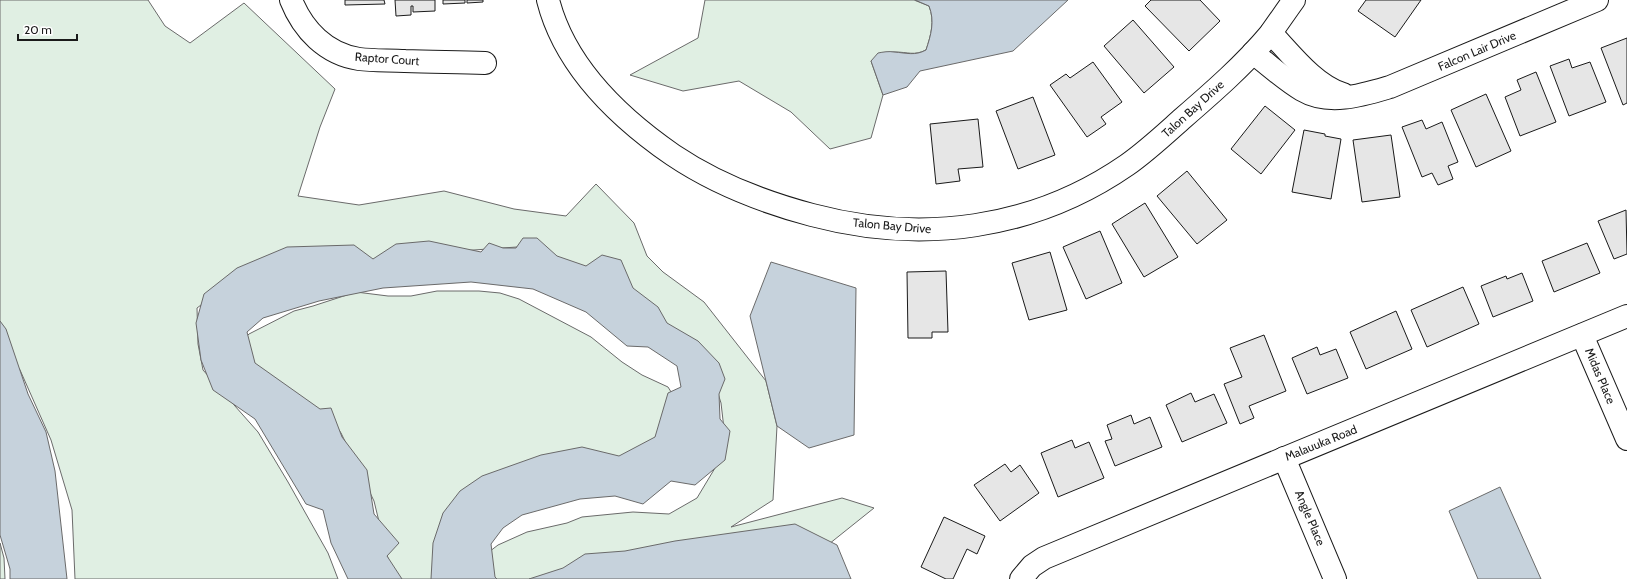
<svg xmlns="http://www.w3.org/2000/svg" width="1627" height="579" viewBox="0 0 1627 579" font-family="Cabin,sans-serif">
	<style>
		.green { fill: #e0efe3; stroke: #6a6a6a }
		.water { fill: #c6d2dc; stroke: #6a6a6a }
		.building { fill: #e6e6e6; stroke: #1a1a1a }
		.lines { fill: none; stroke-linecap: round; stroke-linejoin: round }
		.minor-casing { stroke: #1a1a1a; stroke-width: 24 }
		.minor { stroke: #fff; stroke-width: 22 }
		.labels { text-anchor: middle; stroke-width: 3; stroke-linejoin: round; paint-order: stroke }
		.street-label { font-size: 12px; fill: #1a1a1a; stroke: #fff }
	</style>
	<rect width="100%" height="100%" fill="#fff"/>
	<g class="green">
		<polygon points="0,0 148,0 165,26 190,43 244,3 335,89 320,127 298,196 359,205 444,191 514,209 566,216 596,184 634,223 647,256 663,272 704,302 766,381 777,426 773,500 731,527 842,498 874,508 824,548 583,579 488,579 485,555 498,545 527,532 567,523 582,517 633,512 669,514 697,498 715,468 724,429 721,403 709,365 517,247 445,252 217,293 197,308 198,344 203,370 258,432 288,482 328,553 338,579 75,579 72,510 51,440 20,370 0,340"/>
		<path d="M705,0H914L929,6C935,21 931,35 926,50C914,56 908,52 895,52C888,51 878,58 871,61L883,95L871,138L830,149L791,112L739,81L683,91L630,75L698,38Z"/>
		<polygon points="437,291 479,291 500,293 519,299 591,337 622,362 642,375 668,387 673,395 671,418 635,463 551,470 434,579 393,579 374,501 341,433 333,421 265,385 242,341 249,334 294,311 313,306 356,292 388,296 411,296"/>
		<polygon points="0,543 4,558 5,579 0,579"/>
	</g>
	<g class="water">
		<path d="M915,0H1068L1013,51L920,71L907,87L883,95L871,61L878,53C883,52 889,51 894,52C907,53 915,56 926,50C931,35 935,21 929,6Z"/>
		<polygon points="523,238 537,238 557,256 586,266 602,255 621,260 633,288 658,307 667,323 698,341 719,363 725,379 719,394 720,419 730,431 725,460 695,485 671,481 643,504 615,496 580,499 522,515 503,528 491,544 495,577 497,579 431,579 433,543 443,513 460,491 482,476 541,455 582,447 619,456 655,437 668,393 681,387 677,366 648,347 627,346 586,312 533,289 471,282 383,288 319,301 263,318 247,332 255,363 320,409 331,408 342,437 367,470 374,514 399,543 387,556 402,579 348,579 331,543 323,510 306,504 255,419 213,390 201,360 196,323 204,294 237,268 287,247 354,245 373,259 396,244 429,241 481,252 489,243 503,248 516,248"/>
		<polygon points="771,262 856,288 854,435 809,448 777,426 750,316"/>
		<polygon points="0,321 6,329 28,394 46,432 55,471 67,579 10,579 10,569 0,535"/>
		<polygon points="1500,487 1541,579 1478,579 1449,511"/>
		<polygon points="795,524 837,545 851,579 529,579 563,568 585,554 625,551 675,541"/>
	</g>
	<g class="building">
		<polygon points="345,0 384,0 385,4 345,5"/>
		<polygon points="395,0 435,0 435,11 413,12 413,6 411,6 411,15 396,16"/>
		<polygon points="443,0 465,0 465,3 443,4"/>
		<polygon points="467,0 483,0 483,2 467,3"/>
		<polygon points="1151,0 1200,0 1220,21 1189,51 1145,6"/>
		<polygon points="1366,0 1421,0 1395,37 1358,11"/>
		<polygon points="1133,20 1174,67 1144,93 1104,46"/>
		<polygon points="1627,38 1627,103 1623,105 1601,48"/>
		<polygon points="1569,59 1572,68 1590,62 1606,102 1569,116 1550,66"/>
		<polygon points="1093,62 1122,102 1101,117 1106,124 1087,137 1050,85 1066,74 1070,78"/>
		<polygon points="1536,72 1556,122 1520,136 1505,97 1521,90 1517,80"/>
		<polygon points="1486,94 1511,151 1476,167 1451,110"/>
		<polygon points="1033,97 1055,155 1018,169 996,111"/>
		<polygon points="1265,106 1295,130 1261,174 1231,149"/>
		<polygon points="978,119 983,167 958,169 960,181 936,184 930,124"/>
		<polygon points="1422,120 1426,129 1442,122 1458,162 1448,166 1453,179 1438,185 1432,173 1422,177 1402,127"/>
		<polygon points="1304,130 1325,134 1325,136 1341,139 1331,199 1292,192"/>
		<polygon points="1391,135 1400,197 1362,202 1353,140"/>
		<polygon points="1187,171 1227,220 1197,244 1157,196"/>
		<polygon points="1145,203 1178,257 1144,277 1112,224"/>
		<polygon points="1626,210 1627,254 1614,259 1598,221"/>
		<polygon points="1100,231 1122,283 1086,299 1063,247"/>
		<polygon points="1587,243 1600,273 1554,292 1542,261"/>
		<polygon points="1050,252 1067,310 1029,320 1012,263"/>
		<polygon points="946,271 948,332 932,332 932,338 908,338 907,272"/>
		<polygon points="1522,273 1533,301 1493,317 1481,286 1506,276 1507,279"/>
		<polygon points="1463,287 1479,324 1427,347 1411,310"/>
		<polygon points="1396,311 1412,349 1366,369 1350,332"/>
		<polygon points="1264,335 1286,391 1249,406 1254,418 1240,424 1224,384 1242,377 1230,348"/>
		<polygon points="1317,347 1320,355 1336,349 1348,378 1307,394 1292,358"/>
		<polygon points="1191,393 1195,402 1214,394 1227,423 1182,442 1166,405"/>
		<polygon points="1131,415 1134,424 1150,417 1162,447 1115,466 1105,441 1112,439 1107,425"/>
		<polygon points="1072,440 1075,448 1089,442 1104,478 1058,497 1041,453"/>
		<polygon points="1005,464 1011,472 1020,465 1039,493 1000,521 974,485"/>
		<polygon points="944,517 985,536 977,554 967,549 953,579 946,579 921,567"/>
	</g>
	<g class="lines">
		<defs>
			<g id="minor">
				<path d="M291,0C303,30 326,54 359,59C374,61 390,60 405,61C432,62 458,62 485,63"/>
				<path d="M548,0C565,67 618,117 673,155C716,184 763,202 812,215C921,244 1033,230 1127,165C1147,151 1165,134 1183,118C1213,92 1244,65 1270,34C1278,23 1286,11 1294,0"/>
				<path d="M1271,33C1290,53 1315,86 1343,94"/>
				<path d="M1253,53C1269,65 1285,80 1302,90C1329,106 1363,95 1390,87L1597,0"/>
				<polyline points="1582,335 1627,439"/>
				<polyline points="1284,458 1335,579"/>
				<polyline points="1021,579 1032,566 1044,558 1627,316"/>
			</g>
		</defs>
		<use href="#minor" class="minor-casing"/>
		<use href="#minor" class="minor"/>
	</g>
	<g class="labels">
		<g class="street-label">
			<text transform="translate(1477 51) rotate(-23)" y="4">Falcon Lair Drive</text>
			<text transform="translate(387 59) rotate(4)" y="4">Raptor Court</text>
			<text transform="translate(1193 109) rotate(-42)" y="4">Talon Bay Drive</text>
			<text transform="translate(892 226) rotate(5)" y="4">Talon Bay Drive</text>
			<text transform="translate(1600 376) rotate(67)" y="4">Midas Place</text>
			<text transform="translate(1321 443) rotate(-22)" y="4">Malauuka Road</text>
			<text transform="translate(1310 518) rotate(67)" y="4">Angle Place</text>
		</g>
	</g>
	<path d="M18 34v6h59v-6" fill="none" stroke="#1a1a1a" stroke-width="2"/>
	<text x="24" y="34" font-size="12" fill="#1a1a1a" stroke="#ffffff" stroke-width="3" paint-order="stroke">20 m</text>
</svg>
